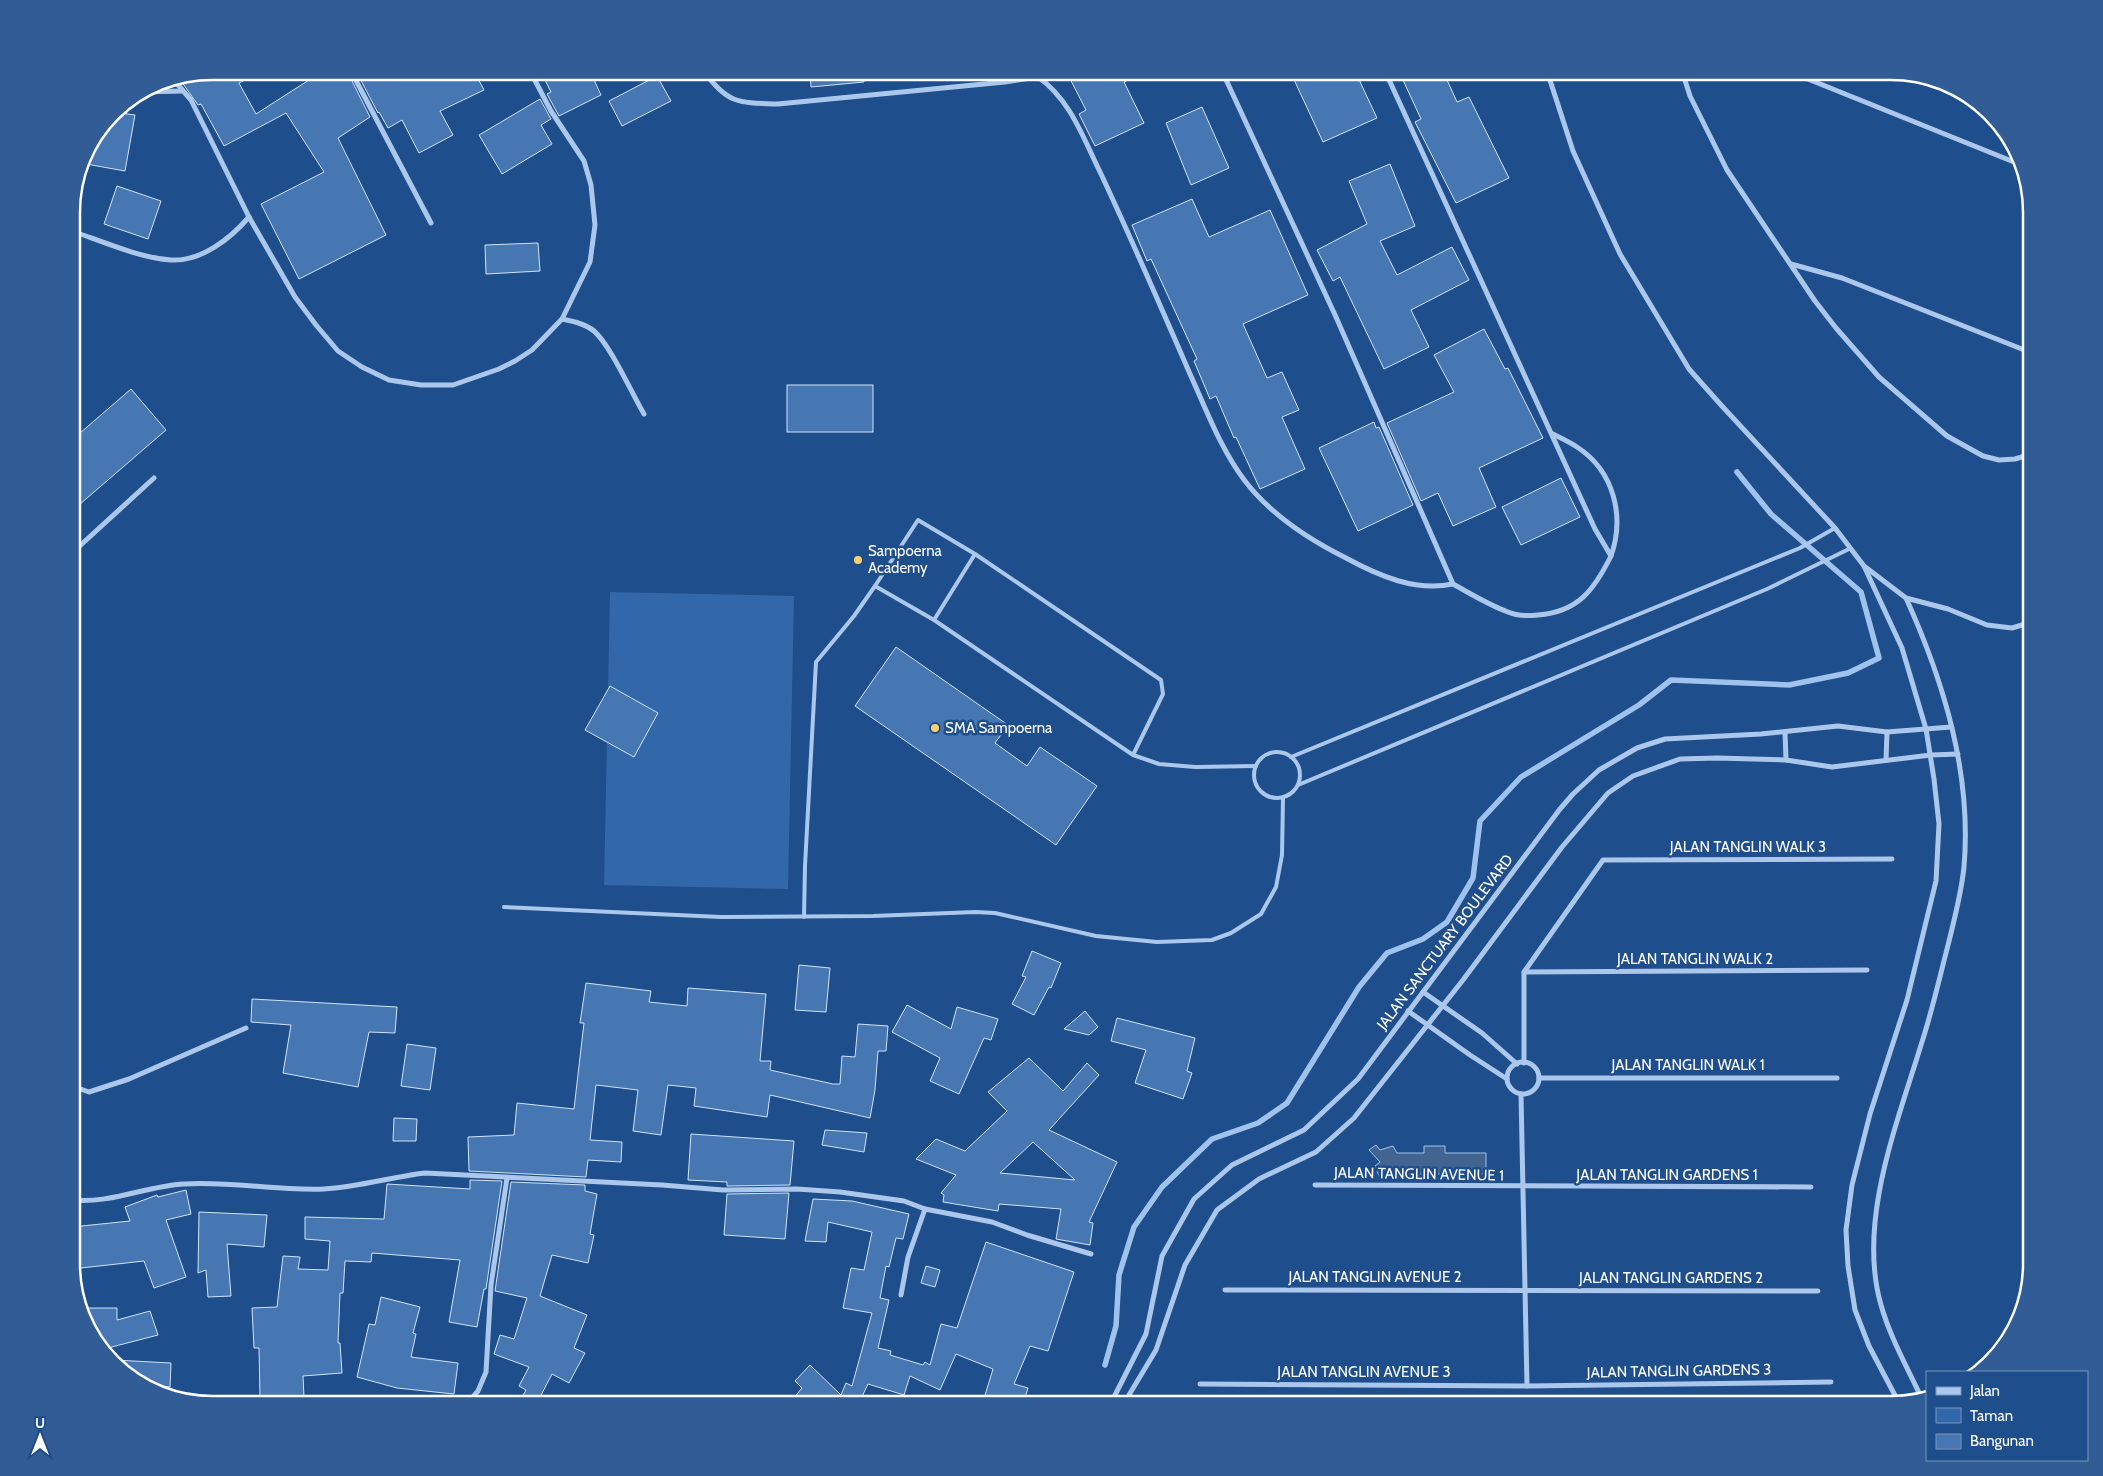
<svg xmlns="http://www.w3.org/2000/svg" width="2103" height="1476" viewBox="0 0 2103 1476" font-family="Cabin,sans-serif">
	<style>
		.green { fill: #3267a9 }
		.water { fill: #426490; stroke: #9fc3ed }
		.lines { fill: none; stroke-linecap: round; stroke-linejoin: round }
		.stream { stroke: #9fc3ed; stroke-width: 5.5 }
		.building { fill: #4777b3; stroke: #d1e3f9; fill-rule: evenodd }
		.lane { stroke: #abc8ec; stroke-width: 4 }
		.street { stroke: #abc8ec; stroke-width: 5 }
		.poi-dot { fill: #fad16b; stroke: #1f4e8c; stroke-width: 2 }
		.labels { text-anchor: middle; stroke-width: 5; stroke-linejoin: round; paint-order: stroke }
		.poi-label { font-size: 15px; fill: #fff; stroke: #1f4e8c; text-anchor: start }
		.street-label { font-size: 15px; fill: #fff; stroke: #1f4e8c }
		.rim { fill: none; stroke: #fff; stroke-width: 2.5 }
	</style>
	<rect width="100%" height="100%" fill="#1f4e8c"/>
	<polygon class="green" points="610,592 794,596 788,889 604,885"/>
	<polygon class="water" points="1376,1145 1380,1150 1393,1146 1397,1153 1424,1153 1424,1146 1445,1146 1445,1153 1486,1153 1486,1174 1397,1174 1380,1178 1375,1166 1380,1162 1369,1150"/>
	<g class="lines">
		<polyline class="stream" points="1105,1365 1116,1326 1119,1275 1134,1227 1162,1187 1212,1139 1258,1123 1287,1103 1359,987 1387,953 1423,939 1447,922 1473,878 1480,821 1521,777 1639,705 1671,680 1789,685 1848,673 1879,658 1861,592 1771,514 1737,472"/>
	</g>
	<g class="building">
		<polygon points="212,71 262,71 239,83 256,114 323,71 347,71 370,117 338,138 386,235 299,279 261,204 324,172 286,113 224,146 201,104 198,105 179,78"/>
		<polygon points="356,71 474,71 484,90 440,111 453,135 419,153 402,120 388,128 379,112 378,113"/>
		<polygon points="558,71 590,71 601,95 559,116 547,94 551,92 544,78"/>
		<polygon points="810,71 864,71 864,82 811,87"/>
		<polygon points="1066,71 1146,71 1124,82 1144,123 1095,146 1079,114 1086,110"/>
		<polygon points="1290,71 1355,71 1377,118 1323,142"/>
		<polygon points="1423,71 1443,71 1457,102 1469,97 1509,178 1456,203 1415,122 1421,119 1403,80"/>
		<polygon points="657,76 671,101 622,126 609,101"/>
		<polygon points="540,99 551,119 541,125 552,144 502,174 479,135"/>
		<polygon points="1202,107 1229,168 1191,185 1166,123"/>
		<polygon points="114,112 135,115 125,171 86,164 89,147"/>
		<polygon points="1390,164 1415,226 1380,241 1397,275 1452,247 1469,280 1411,310 1429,347 1384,369 1340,277 1333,281 1317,250 1367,224 1349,181"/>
		<polygon points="117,186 161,201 148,239 104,224"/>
		<polygon points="1192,199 1209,237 1270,210 1308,295 1243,324 1267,378 1282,372 1299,410 1282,417 1305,469 1260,489 1236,437 1234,438 1216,396 1210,399 1194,361 1197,359 1151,259 1147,261 1132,225"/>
		<polygon points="538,243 540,271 486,274 485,245"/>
		<polygon points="1484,329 1505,369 1508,368 1543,438 1479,468 1496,507 1453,526 1438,493 1421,501 1387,423 1454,392 1434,355"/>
		<rect x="787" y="385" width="86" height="47"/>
		<polygon points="131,389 166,430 72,511 72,440"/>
		<polygon points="1374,422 1376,428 1379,427 1413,505 1358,531 1319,448"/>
		<polygon points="1561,478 1580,517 1521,545 1502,507"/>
		<polygon points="896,647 1008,725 995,743 1027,766 1040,747 1097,786 1056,845 855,706"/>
		<polygon points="610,686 658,713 634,757 585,730"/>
		<polygon points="1032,951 1061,963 1051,988 1049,987 1034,1015 1012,1004 1026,977 1022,976"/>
		<polygon points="799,965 830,968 826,1012 795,1010"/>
		<polygon points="586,983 651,991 649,1002 687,1006 688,988 766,994 760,1061 771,1061 770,1070 833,1084 840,1084 842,1056 855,1057 858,1024 888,1026 886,1051 878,1051 875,1090 870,1118 770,1095 767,1117 694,1106 696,1088 668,1085 661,1135 633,1131 638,1090 596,1085 590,1140 622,1142 621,1162 588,1160 586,1177 469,1171 468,1137 514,1135 517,1103 574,1109 584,1023 580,1023"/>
		<polygon points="252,999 397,1007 395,1033 369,1032 358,1087 283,1073 291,1025 251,1022"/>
		<polygon points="907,1005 951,1029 957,1007 998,1019 991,1040 984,1038 959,1094 930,1081 940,1058 892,1032"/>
		<polygon points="1085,1011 1098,1027 1089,1035 1064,1029"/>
		<polygon points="1117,1018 1195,1038 1187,1071 1192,1073 1183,1099 1135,1083 1146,1050 1111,1041"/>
		<polygon points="407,1044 436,1048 430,1090 401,1086"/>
		<path d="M1029,1058L1063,1091L1087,1063L1099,1075L1049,1130L1117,1162L1089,1222L1093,1223L1090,1245L1056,1239L1061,1209L999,1204L998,1211L943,1202L944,1195L941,1193L956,1175L916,1159L936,1139L965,1151L1007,1111L988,1092ZM1033,1142L1075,1180L1000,1173Z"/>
		<polygon points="394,1118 417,1119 416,1141 393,1141"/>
		<polygon points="825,1130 867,1133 864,1152 822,1145"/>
		<polygon points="691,1134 794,1141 790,1185 727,1186 727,1182 688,1180"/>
		<polygon points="470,1180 502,1181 486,1289 484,1289 477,1327 449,1322 460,1260 372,1253 371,1262 345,1261 343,1293 340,1293 338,1343 340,1343 342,1373 303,1376 304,1397 260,1398 259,1348 254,1348 252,1308 277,1307 283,1256 300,1257 298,1269 328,1270 330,1241 305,1239 305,1217 384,1219 387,1184 470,1189"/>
		<polygon points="511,1182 585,1185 585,1191 597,1194 590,1234 594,1235 588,1263 552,1255 540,1296 587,1315 574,1348 585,1353 569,1383 552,1374 536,1405 518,1405 526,1390 519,1386 529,1367 494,1354 500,1335 514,1339 527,1298 495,1291"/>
		<polygon points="186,1190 191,1214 166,1220 186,1277 154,1288 144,1261 72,1269 72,1227 130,1221 125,1207 157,1195 158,1197"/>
		<polygon points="789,1193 785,1239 724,1235 727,1194"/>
		<polygon points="813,1199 852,1201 909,1214 903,1239 896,1238 889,1267 886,1266 880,1298 889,1300 878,1348 891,1351 890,1355 923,1365 925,1362 930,1365 941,1324 957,1328 986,1242 1074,1272 1048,1351 1030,1346 1014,1384 1028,1388 1023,1405 982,1405 993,1369 956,1354 940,1390 910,1376 904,1395 868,1384 858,1405 788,1405 802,1388 795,1381 810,1365 841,1395 846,1383 852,1386 872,1313 843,1308 851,1268 864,1270 872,1232 828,1222 826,1242 805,1241"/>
		<polygon points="199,1212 267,1215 264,1247 227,1244 231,1296 208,1297 206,1270 198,1273"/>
		<polygon points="926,1266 940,1270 935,1287 921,1283"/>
		<polygon points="381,1297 420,1307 413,1333 416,1334 411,1357 458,1363 454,1394 397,1388 357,1377 369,1324 375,1325"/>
		<polygon points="82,1308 117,1308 117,1320 150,1311 158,1335 104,1349 90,1334"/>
		<polygon points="114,1360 171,1363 170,1387 148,1385 134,1381"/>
	</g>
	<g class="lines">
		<g class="lane">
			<polyline points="934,620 975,554"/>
			<circle cx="1277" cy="775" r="23"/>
			<polyline points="1133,755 1163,694 1161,680 975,554 918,520 875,586 934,620 1133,755 1159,764 1195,767 1256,766"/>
			<polyline points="1291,757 1756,566 1800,548 1835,528"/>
			<polyline points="1298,785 1767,589 1849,549"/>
			<polyline points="504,907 721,917 873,916 975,912 995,913 1096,936 1157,942 1212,940 1231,933 1261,914 1276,887 1282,855 1283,798"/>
			<polyline points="804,917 805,866 816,662 854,616 875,586"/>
		</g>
		<g class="street">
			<polyline points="351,71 431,223"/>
			<path d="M704,71C727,104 739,103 778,104L1005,82L1038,77L1039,71"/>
			<path d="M1222,71L1336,317L1453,584C1471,594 1489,605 1508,612C1517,616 1528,616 1538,615C1578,612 1594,590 1611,556L1595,529L1385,71"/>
			<polyline points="1547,71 1573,151 1620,254 1689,369 1721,405 1835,528 1864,566 1906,598 1948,609 1987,625 2012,628 2032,622"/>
			<polyline points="1682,71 1690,96 1727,170 1815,301 1836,328 1879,377 1947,436 1983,456 1999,460 2015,459 2032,454"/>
			<polyline points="1788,71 2019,164"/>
			<path d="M1038,77C1071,100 1084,140 1101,174C1132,240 1161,307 1190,374C1206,409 1221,450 1245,481C1271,515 1308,539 1346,558C1379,576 1416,592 1453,584"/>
			<polyline points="173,79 191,100 249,217 295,297 316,325 338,351 362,367 389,380 421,385 453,385 499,369 515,361 532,350 562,319 590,262 595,225 591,185 584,161 551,111 530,71"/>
			<polyline points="143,92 183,91"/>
			<path d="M72,231C101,241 140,258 171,260C201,262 231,238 249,217"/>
			<polyline points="1791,264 1842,278 2032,353"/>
			<path d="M562,319C573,321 586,324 594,331C611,346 632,394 644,414"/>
			<path d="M1553,434C1561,438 1570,442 1577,447C1614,471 1625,516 1611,556"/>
			<polyline points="72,553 154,478"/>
			<polyline points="1864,566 1902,648 1926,729 1934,779 1939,824 1936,881 1907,1000 1870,1114 1852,1185 1846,1230 1848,1266 1855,1310 1869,1346 1899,1403"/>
			<path d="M1906,598C1944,682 1972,774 1964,867C1961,896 1953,925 1946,953C1938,984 1931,1015 1921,1045C1897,1124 1857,1222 1881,1305C1890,1337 1907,1367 1921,1397"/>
			<polyline points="1785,732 1786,760"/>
			<polyline points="1886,760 1887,732"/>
			<polyline points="1524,972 1867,970"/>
			<polyline points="1423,992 1482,1033 1517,1064"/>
			<polyline points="1408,1011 1470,1055 1507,1079"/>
			<circle cx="1523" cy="1078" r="16"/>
			<polyline points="1524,1063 1524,972 1603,860 1892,859"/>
			<polyline points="1539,1078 1837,1078"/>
			<polyline points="72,1086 89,1092 129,1079 246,1028"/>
			<polyline points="1521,1094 1527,1386"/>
			<polyline points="1315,1185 1811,1187"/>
			<path d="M72,1200C110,1204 146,1186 184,1184C230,1181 278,1191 324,1189C359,1187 391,1177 425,1173L662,1185L723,1190L797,1189L840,1192L904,1201L925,1209L992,1222L1027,1235L1091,1254"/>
			<polyline points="1225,1290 1818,1291"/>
			<polyline points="901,1295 908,1257 925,1209"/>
			<polyline points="1200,1384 1527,1386 1831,1382"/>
			<polyline points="466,1405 478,1391 486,1372 491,1285 507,1178"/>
			<polyline points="1110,1405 1146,1334 1162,1256 1194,1199 1232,1165 1304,1130 1358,1079 1560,809 1573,794 1599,770 1637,748 1665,739 1761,734 1838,726 1887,732 1951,727"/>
			<polyline points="1123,1405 1156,1350 1185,1265 1217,1210 1259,1179 1316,1152 1354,1118 1463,980 1562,847 1608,793 1633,776 1680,759 1717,758 1786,760 1832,767 1931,755 1958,754"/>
		</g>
	</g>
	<g class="poi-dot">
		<circle cx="858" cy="560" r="5"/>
		<circle cx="935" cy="728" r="5"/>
	</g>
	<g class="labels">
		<g class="poi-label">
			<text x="868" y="556">Sampoerna<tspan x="868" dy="17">Academy</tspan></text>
			<text x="945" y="733">SMA Sampoerna</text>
		</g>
		<g class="street-label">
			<text x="1748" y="852">JALAN TANGLIN WALK 3</text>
			<text transform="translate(1445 942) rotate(-53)" y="5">JALAN SANCTUARY BOULEVARD</text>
			<text x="1695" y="964">JALAN TANGLIN WALK 2</text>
			<text x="1688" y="1070">JALAN TANGLIN WALK 1</text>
			<text transform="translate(1419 1174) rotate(1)" y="5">JALAN TANGLIN AVENUE 1</text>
			<text x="1667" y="1180">JALAN TANGLIN GARDENS 1</text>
			<text x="1375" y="1282">JALAN TANGLIN AVENUE 2</text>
			<text x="1671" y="1283">JALAN TANGLIN GARDENS 2</text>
			<text transform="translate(1679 1371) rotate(-1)" y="5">JALAN TANGLIN GARDENS 3</text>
			<text x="1364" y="1377">JALAN TANGLIN AVENUE 3</text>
		</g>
	</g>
	<path d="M0 0H2103V1476H0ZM212 80H1891A132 132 0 0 1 2023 212V1264A132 132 0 0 1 1891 1396H212A132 132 0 0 1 80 1264V212A132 132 0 0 1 212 80Z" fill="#315c95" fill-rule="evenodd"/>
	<path class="rim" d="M212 80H1891A132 132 0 0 1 2023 212V1264A132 132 0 0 1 1891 1396H212A132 132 0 0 1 80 1264V212A132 132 0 0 1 212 80Z"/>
	<rect x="1926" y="1371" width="162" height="90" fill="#1f4e8c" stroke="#7995ba"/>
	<rect x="1936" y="1387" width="25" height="8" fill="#abc8ec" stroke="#7995ba"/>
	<text x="1970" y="1396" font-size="15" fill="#ffffff">Jalan</text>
	<rect x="1936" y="1408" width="25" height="15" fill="#3267a9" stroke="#7995ba"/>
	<text x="1970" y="1421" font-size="15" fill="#ffffff">Taman</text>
	<rect x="1936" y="1434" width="25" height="15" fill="#4777b3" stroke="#7995ba"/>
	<text x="1970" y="1446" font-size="15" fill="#ffffff">Bangunan</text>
	<g transform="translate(40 1436)" stroke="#1f4e8c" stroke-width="4" paint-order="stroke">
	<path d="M0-4L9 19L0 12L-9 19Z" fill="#ffffff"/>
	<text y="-8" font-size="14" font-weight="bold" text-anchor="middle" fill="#ffffff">U</text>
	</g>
</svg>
